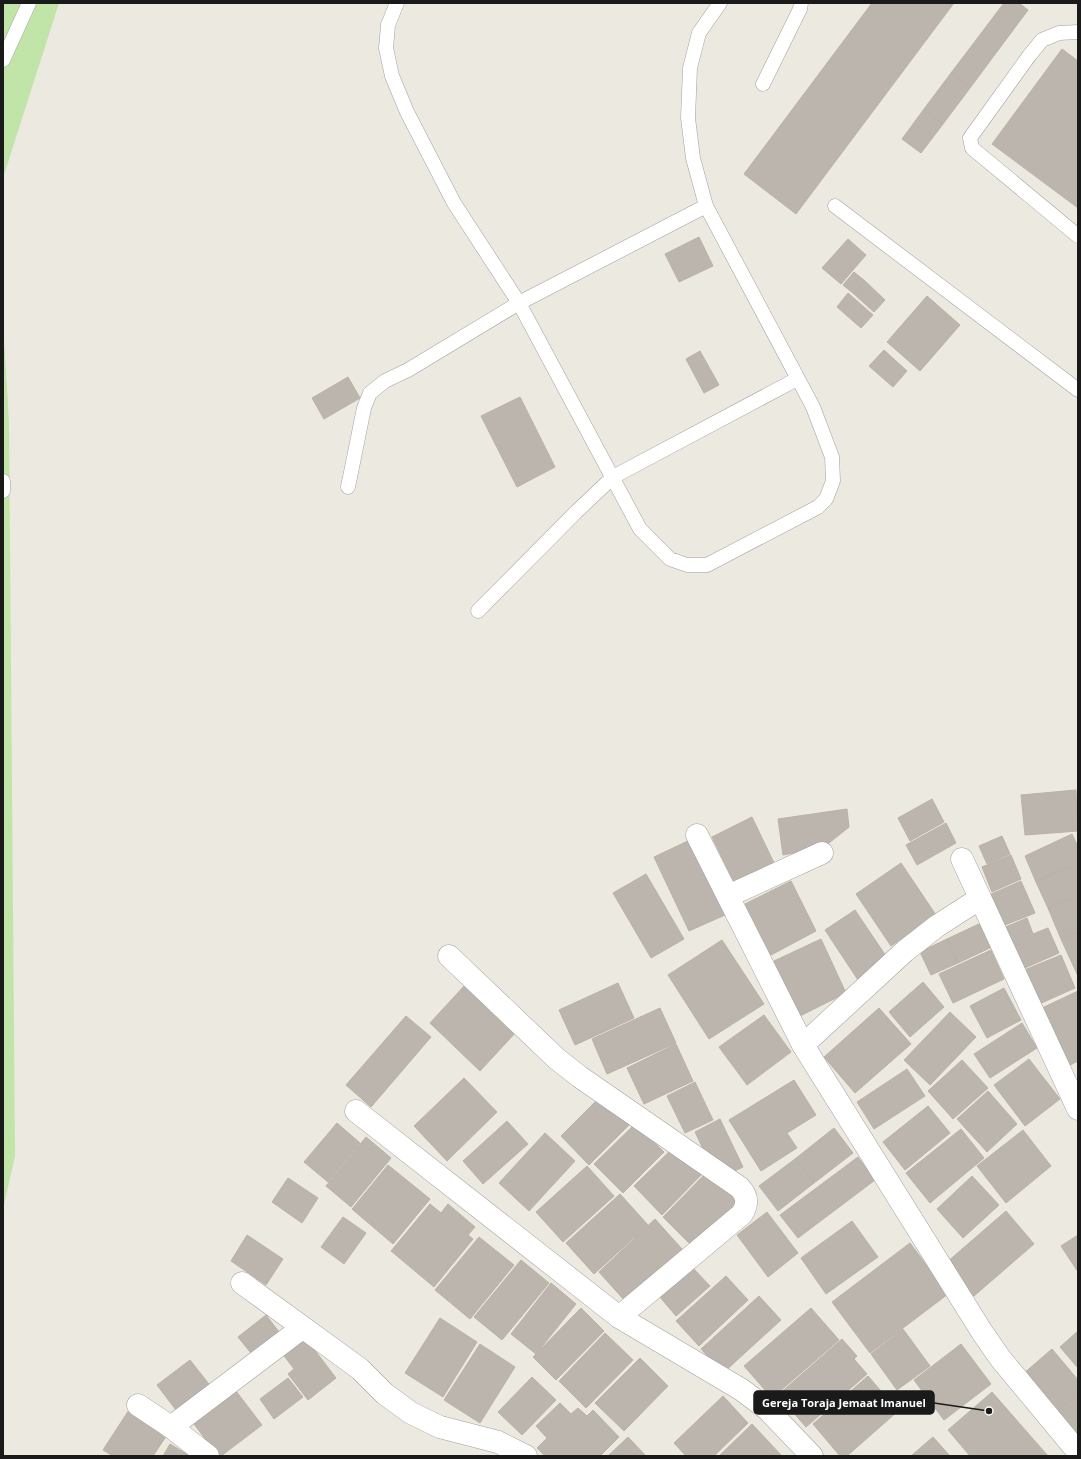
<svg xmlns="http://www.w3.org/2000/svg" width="1081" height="1459" viewBox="0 0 1081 1459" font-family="'Open Sans',sans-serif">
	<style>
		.grass { fill: #c1e4a8 }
		.building { fill: #bcb5ad; stroke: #bcb0a4 }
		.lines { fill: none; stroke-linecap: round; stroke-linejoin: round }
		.lane-casing { stroke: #a1a1a1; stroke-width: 15 }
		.street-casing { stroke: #a1a1a1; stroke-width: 23 }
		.lane { stroke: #fff; stroke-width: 14 }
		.street { stroke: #fff; stroke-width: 22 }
		.leader { fill: none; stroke: #1a1a1a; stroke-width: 1.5 }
		.callout-dot { fill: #1a1a1a; stroke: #fff; stroke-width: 1.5 }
		.callout { fill: #1a1a1a; stroke: #1a1a1a; stroke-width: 1.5 }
		.callout-label { font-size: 11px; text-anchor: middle; font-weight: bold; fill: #fff }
	</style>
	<rect width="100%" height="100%" fill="#ece9e0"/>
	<g class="grass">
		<polygon points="3,3 59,3 3,178"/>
		<polygon points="3,322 9,422 15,1156 3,1209"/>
	</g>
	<g class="building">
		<polygon points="872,3 954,3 796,214 744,174"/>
		<polygon points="1004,3 1019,3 1028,10 970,88 951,73"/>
		<polygon points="1062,49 1078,61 1078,208 992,144"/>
		<polygon points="951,73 970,88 943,124 924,109"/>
		<polygon points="924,109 943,124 921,153 902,139"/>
		<polygon points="699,237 713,266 679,282 665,254"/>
		<polygon points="848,239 866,255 841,284 822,268"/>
		<polygon points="854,272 865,281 854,294 843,285"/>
		<polygon points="865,281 885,300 874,312 854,294"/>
		<polygon points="848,293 873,315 861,328 837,307"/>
		<polygon points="927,296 960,325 920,371 887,342"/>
		<polygon points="884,350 907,371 893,387 869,366"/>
		<polygon points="700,351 719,385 704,393 686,359"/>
		<polygon points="348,377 360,398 324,419 312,398"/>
		<polygon points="520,397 555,467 517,487 481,416"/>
		<polygon points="1076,790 1078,831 1025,835 1021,795"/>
		<polygon points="932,799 944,822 910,841 898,818"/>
		<polygon points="847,809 849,827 824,847 783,855 778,819"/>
		<polygon points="752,817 775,865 735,884 712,837"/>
		<polygon points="946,823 956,843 917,865 906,845"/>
		<polygon points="1072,834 1078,847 1078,863 1036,882 1025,856"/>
		<polygon points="1002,836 1010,854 987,864 979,846"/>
		<polygon points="690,840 725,915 689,931 654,857"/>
		<polygon points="1011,855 1021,879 992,892 982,867"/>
		<polygon points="901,863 936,915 891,946 856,894"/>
		<polygon points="1078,863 1078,895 1048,908 1036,882"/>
		<polygon points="646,874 684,939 651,958 613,893"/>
		<polygon points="791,881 816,931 771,955 745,904"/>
		<polygon points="1021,881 1035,913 1000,927 987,896"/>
		<polygon points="1078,895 1078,932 1061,939 1048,908"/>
		<polygon points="855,910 890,962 860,983 825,930"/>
		<polygon points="1027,918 1033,934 1048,928 1059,953 1018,971 1001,929"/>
		<polygon points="981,923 992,947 958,963 947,939"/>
		<polygon points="1078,932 1078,976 1061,939"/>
		<polygon points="821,939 846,993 800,1016 774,961"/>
		<polygon points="947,939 958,963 931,975 920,952"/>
		<polygon points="722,940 764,1004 709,1039 668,975"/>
		<polygon points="991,950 1004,979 953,1003 939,974"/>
		<polygon points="1061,955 1075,988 1037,1005 1022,971"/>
		<polygon points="923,982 944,1007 910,1037 889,1012"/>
		<polygon points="618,983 634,1018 575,1045 559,1010"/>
		<polygon points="466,984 517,1031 480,1071 430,1023"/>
		<polygon points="1004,988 1021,1020 987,1038 970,1006"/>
		<polygon points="1078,991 1078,1061 1068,1066 1040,1009"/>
		<polygon points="660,1008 676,1043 607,1074 592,1039"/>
		<polygon points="879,1008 911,1044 855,1093 824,1057"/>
		<polygon points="950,1012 976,1037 930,1085 904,1060"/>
		<polygon points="764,1015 791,1052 747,1085 719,1047"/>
		<polygon points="406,1016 431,1037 371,1107 346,1085"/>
		<polygon points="1022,1023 1037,1048 990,1078 974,1054"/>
		<polygon points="676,1044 693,1081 644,1104 627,1068"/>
		<polygon points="1029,1059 1060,1099 1025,1126 994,1085"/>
		<polygon points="962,1060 988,1088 953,1119 928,1091"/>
		<polygon points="907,1069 925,1096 874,1129 857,1102"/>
		<polygon points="464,1078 497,1112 447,1161 414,1126"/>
		<polygon points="794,1080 816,1115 787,1133 797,1148 761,1171 729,1120"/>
		<polygon points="695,1082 713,1120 685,1133 667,1096"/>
		<polygon points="988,1091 1017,1124 987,1152 957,1119"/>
		<polygon points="601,1096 629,1125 589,1165 561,1136"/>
		<polygon points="928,1106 950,1133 905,1170 883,1142"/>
		<polygon points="720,1119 743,1167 726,1175 717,1157 709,1161 695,1132"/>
		<polygon points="507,1121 528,1144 483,1184 463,1161"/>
		<polygon points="337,1123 360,1143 328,1182 304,1162"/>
		<polygon points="635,1124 664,1152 623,1193 594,1164"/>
		<polygon points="834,1128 853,1153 814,1183 795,1159"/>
		<polygon points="961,1129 984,1158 930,1203 906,1173"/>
		<polygon points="1023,1130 1051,1166 1006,1203 977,1166"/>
		<polygon points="545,1133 575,1161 529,1211 499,1183"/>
		<polygon points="366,1137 391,1158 351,1207 326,1186"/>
		<polygon points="674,1147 701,1175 662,1215 634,1186"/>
		<polygon points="858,1157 875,1180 798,1238 780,1215"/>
		<polygon points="795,1159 814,1183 778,1211 759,1186"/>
		<polygon points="388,1165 430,1199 393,1244 352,1209"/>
		<polygon points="587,1166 614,1196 563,1242 536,1212"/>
		<polygon points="708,1171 739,1201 693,1247 663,1217"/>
		<polygon points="972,1176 999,1205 963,1238 937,1209"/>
		<polygon points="288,1178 318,1198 302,1223 272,1202"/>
		<polygon points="620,1194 648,1225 594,1274 566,1243"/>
		<polygon points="430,1204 441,1213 448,1204 475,1227 468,1235 473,1239 434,1287 391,1251"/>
		<polygon points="1006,1211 1034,1244 974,1296 946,1263"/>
		<polygon points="767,1212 798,1253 768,1277 737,1235"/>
		<polygon points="343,1217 366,1233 344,1264 321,1247"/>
		<polygon points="655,1219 682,1249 625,1301 599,1272"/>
		<polygon points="852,1221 878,1257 826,1294 801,1258"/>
		<polygon points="247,1235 283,1259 266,1285 231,1261"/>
		<polygon points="1078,1235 1078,1272 1061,1246"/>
		<polygon points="479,1237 514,1265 470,1319 435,1290"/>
		<polygon points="910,1243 948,1294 870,1353 832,1302"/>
		<polygon points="521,1260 549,1283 502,1340 474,1317"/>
		<polygon points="692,1267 710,1286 676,1316 659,1296"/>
		<polygon points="726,1276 748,1300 699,1346 676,1321"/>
		<polygon points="551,1283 576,1304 536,1354 511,1334"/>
		<polygon points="759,1296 781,1320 723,1373 701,1349"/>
		<polygon points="581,1308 604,1331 556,1380 533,1357"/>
		<polygon points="811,1308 839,1340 772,1398 744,1366"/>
		<polygon points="266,1315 282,1336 255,1358 238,1337"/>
		<polygon points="440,1318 477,1342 443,1397 405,1373"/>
		<polygon points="903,1329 930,1366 897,1390 871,1354"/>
		<polygon points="1078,1331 1078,1368 1060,1347"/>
		<polygon points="605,1333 633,1360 586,1408 559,1381"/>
		<polygon points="304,1336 336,1378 308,1400 288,1374 294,1369 282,1353"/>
		<polygon points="842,1339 857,1356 854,1359 867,1374 806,1427 778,1395"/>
		<polygon points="480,1344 515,1367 480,1423 444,1400"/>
		<polygon points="961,1344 991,1384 944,1420 914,1380"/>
		<polygon points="1052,1349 1078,1380 1078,1393 1056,1413 1023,1374"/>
		<polygon points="640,1358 668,1386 624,1431 595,1403"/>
		<polygon points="190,1360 212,1388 179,1414 157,1385"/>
		<polygon points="868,1376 898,1411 847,1456 840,1456 813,1424"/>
		<polygon points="532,1377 556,1400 522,1435 498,1412"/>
		<polygon points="288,1378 303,1397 274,1419 260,1399"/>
		<polygon points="236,1391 262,1425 221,1456 218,1456 194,1424"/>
		<polygon points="992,1392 1048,1456 970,1456 948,1430"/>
		<polygon points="1078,1393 1078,1439 1056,1413"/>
		<polygon points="723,1396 748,1423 714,1456 686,1456 674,1443"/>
		<polygon points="560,1403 571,1414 578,1408 587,1416 593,1410 619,1437 600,1456 545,1456 537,1448 547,1438 536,1426"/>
		<polygon points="129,1410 167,1435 153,1456 113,1456 103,1450"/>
		<polygon points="752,1424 782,1456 719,1456"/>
		<polygon points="628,1437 646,1456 608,1456"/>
		<polygon points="933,1437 950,1456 911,1456"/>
		<polygon points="170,1444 190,1456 163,1456"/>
	</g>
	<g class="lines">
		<defs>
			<g id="lane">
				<polyline points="397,3 388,25 386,48 392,76 407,112 454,203 519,303 640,529 670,559 687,565 707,565 818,507 826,499 833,481 832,457 813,407 706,206 693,158 688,118 690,68 699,33 720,3"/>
				<polyline points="1078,32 1059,33 1042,40 1029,56 970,138 972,148 1078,236"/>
				<polyline points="3,60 29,3"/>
				<polyline points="763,84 800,9 801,3"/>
				<polyline points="835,206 1078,390"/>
				<polyline points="3,481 3,491"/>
				<polyline points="348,487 364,408 370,393 385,381 408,370 519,303 706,206"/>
				<polyline points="478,611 576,512 613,477 797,379"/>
			</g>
			<g id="street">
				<polyline points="697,835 803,1045 982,1332 1000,1358 1078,1452"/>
				<polyline points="962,859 1078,1109"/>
				<polyline points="728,896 822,853"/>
				<path d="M449,956L557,1059L580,1077L739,1187C748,1196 748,1204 742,1214L619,1317"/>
				<polyline points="803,1045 905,951 937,926 979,899"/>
				<polyline points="356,1111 619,1317 742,1390 767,1409 812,1456"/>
				<polyline points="242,1283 360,1369 385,1394 411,1413 440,1427 498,1442 526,1456"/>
				<polyline points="138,1405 171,1427 208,1456"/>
				<polyline points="171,1427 302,1328"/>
			</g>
		</defs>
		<use href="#lane" class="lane-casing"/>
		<use href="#street" class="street-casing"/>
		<use href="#lane" class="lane"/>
		<use href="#street" class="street"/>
	</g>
	<path class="leader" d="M989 1411L934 1403"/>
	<circle class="callout-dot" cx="989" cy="1411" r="4"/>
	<rect class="callout" x="754" y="1391" width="180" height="23" rx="4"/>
	<g class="callout-label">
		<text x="844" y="1407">Gereja Toraja Jemaat Imanuel</text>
	</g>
	<rect width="1081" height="1459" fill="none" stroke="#1a1a1a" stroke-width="8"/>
</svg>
